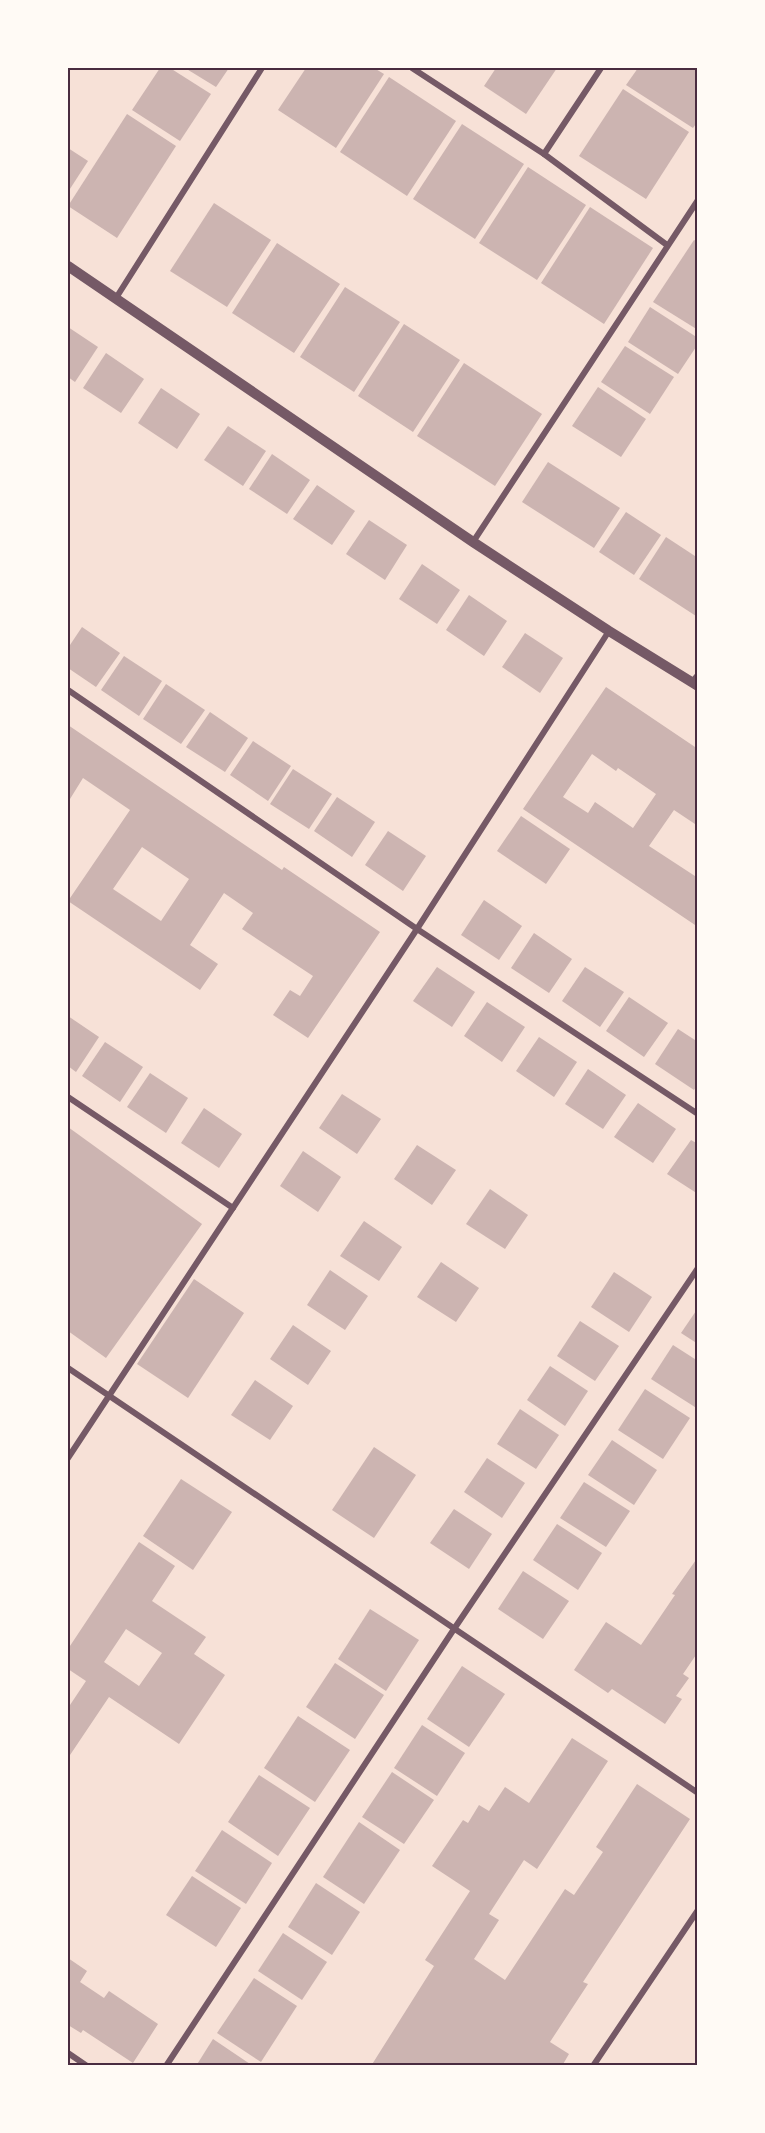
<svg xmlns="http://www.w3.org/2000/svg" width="765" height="2133" viewBox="0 0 765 2133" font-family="Rubik,sans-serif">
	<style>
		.building { fill: #ccb4b1; fill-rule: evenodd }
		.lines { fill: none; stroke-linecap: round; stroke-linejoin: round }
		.minor { stroke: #755966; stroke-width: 6 }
		.tertiary { stroke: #755966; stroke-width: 10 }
		.neatline { fill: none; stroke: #4a2c40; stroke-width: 2 }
	</style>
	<rect width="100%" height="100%" fill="#f7e1d7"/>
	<g class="building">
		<polygon points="160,68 170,68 211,94 180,141 132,110"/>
		<polygon points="185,68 229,68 216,87"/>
		<polygon points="306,68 374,68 384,74 336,148 278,110"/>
		<polygon points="496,68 557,68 526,114 484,86"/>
		<polygon points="638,68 693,68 698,70 698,121 693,128 626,85"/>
		<polygon points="389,77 456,121 407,196 340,152"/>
		<polygon points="623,89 689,132 646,199 579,156"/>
		<polygon points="127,114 176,146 117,238 68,206"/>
		<polygon points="462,124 524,164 475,239 413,199"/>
		<polygon points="68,148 88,161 68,192"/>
		<polygon points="528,167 586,205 537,280 479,243"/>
		<polygon points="214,203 271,240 227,307 170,271"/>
		<polygon points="590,207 653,248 604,324 541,283"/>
		<polygon points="694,240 698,242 698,330 653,302"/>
		<polygon points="277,243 340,284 294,353 232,313"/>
		<polygon points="345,287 400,322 354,392 300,357"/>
		<polygon points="650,307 698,338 698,344 678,374 628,342"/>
		<polygon points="404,324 460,360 413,432 358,396"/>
		<polygon points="68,327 98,347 75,382 68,377"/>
		<polygon points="625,346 674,377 650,414 601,382"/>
		<polygon points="106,353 144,379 121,413 83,388"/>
		<polygon points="464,363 542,414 495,486 417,436"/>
		<polygon points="598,387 646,419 621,457 572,426"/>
		<polygon points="161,388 200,414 177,449 138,423"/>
		<polygon points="228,426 266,451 243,486 204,460"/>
		<polygon points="272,454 310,480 287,514 249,489"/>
		<polygon points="548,462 620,508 594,548 522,502"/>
		<polygon points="317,485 355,511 332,545 293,519"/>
		<polygon points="626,512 661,535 634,575 599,552"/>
		<polygon points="369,520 407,545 385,580 346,554"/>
		<polygon points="666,537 698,558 696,616 639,579"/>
		<polygon points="422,564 460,590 437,624 399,599"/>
		<polygon points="469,595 507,621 484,656 446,630"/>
		<polygon points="82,627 120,653 96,687 68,668 68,648"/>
		<polygon points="525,633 563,658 540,693 502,667"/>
		<polygon points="124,656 162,681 139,716 101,690"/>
		<polygon points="166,684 205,710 181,744 143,719"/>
		<path d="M606,687L698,749V826L674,810L649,846L698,878V927L523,809ZM592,754L616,771L618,768L656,794L633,828L595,802L588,813L563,797Z"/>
		<polygon points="210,712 248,738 225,772 186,747"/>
		<path d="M68,725L282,870L284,867L380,932L308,1038L273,1015L290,990L300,996L313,976L242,929L253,913L224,893L190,945L218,964L200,990L68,901L130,810L83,778L70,799L68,797ZM142,847L189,879L161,921L113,889Z"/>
		<polygon points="253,741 291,766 268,801 230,775"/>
		<polygon points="293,769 332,794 309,829 270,804"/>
		<polygon points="337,797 375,822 352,857 314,831"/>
		<polygon points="521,816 570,849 546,884 497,851"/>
		<polygon points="388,831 426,856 403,891 365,865"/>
		<polygon points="484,900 522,926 499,960 461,935"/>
		<polygon points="534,933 572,959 549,993 511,968"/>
		<polygon points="437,967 475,992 452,1027 413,1001"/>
		<polygon points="585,967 624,992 600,1027 562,1001"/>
		<polygon points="629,997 668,1023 644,1057 606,1031"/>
		<polygon points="487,1002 525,1027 502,1062 464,1036"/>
		<polygon points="68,1016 99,1037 76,1072 68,1066"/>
		<polygon points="678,1029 698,1042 698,1084 694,1090 655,1064"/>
		<polygon points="539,1037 577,1062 554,1097 516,1071"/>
		<polygon points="105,1042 143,1067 120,1102 82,1076"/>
		<polygon points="588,1069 626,1095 603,1129 565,1104"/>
		<polygon points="150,1073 188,1098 166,1133 127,1107"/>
		<polygon points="342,1094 381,1119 357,1154 319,1128"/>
		<polygon points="638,1103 676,1129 653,1163 614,1137"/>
		<polygon points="204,1108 242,1134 219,1168 181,1143"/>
		<polygon points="68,1127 202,1224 106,1358 68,1331"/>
		<polygon points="691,1140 698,1144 698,1194 667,1174"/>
		<polygon points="417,1145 456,1170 432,1205 394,1179"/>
		<polygon points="303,1151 341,1177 318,1212 280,1186"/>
		<polygon points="490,1189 528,1215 505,1249 466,1224"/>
		<polygon points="364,1221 402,1247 379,1281 340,1256"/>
		<polygon points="441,1262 479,1288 456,1322 417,1297"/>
		<polygon points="330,1270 368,1296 345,1330 307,1305"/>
		<polygon points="614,1272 652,1297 629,1332 591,1307"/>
		<polygon points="194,1279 244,1313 188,1398 137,1364"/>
		<polygon points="698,1308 698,1344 681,1333"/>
		<polygon points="580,1321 619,1346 595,1381 557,1356"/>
		<polygon points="293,1325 331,1351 308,1385 270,1359"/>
		<polygon points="673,1345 698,1361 698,1409 651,1379"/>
		<polygon points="550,1366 588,1391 565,1426 527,1400"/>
		<polygon points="255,1380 293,1406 270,1440 231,1415"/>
		<polygon points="645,1389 690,1418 663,1459 618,1430"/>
		<polygon points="520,1409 559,1435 536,1469 497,1444"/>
		<polygon points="612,1440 657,1470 634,1505 588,1475"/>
		<polygon points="374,1447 416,1475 374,1538 332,1510"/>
		<polygon points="487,1458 525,1483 502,1518 464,1492"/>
		<polygon points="181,1479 232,1512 193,1570 143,1536"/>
		<polygon points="584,1482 630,1511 606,1547 560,1518"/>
		<polygon points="454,1509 492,1534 469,1569 430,1543"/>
		<polygon points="557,1524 602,1553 578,1590 533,1560"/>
		<path d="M139,1542L175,1566L152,1601L206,1637L194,1654L225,1675L179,1744L109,1697L68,1758V1708L86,1681L68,1669V1649ZM126,1629L162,1653L139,1686L104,1662Z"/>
		<polygon points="698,1557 698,1652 683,1674 689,1678 676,1696 682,1699 665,1724 612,1689 608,1693 574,1670 606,1622 641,1645 675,1595 672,1594"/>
		<polygon points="523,1571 569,1601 543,1639 498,1609"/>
		<polygon points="370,1609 419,1640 386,1691 338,1659"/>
		<polygon points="335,1663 384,1695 355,1739 306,1707"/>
		<polygon points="462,1666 505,1694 469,1747 427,1719"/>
		<polygon points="298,1716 350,1750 315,1802 264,1768"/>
		<polygon points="422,1725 465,1753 437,1796 394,1768"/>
		<polygon points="572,1738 608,1761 537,1869 524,1860 489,1914 499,1920 474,1959 505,1980 565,1889 574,1895 603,1852 596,1847 637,1784 690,1819 583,1982 588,1984 550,2042 569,2054 562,2066 371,2066 434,1966 425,1960 470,1891 432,1866 463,1820 468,1823 479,1805 489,1811 505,1787 529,1803"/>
		<polygon points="392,1772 434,1800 404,1844 362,1817"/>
		<polygon points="259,1775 310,1808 278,1856 228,1822"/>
		<polygon points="359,1822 400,1850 364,1904 323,1877"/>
		<polygon points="222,1830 272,1863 246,1904 195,1871"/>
		<polygon points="192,1876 241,1908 216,1947 166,1915"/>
		<polygon points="316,1883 360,1912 332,1955 288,1927"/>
		<polygon points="283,1933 327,1962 302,2000 258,1971"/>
		<polygon points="68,1958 87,1971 80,1982 104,1998 109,1991 158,2024 133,2063 83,2030 81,2033 68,2025"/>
		<polygon points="254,1978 297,2006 261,2062 217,2033"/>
		<polygon points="213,2039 253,2066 196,2066"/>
	</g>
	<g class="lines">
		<g class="minor">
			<polyline points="412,68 544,154 667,245"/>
			<polyline points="544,154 601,68"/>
			<polyline points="116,298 262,68"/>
			<polyline points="473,542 698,200"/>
			<polyline points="692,682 698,675"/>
			<polyline points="68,690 417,929 698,1114"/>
			<polyline points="68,1097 233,1208"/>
			<polyline points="68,1368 698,1793"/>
			<polyline points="68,1458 417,929 609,631"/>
			<polyline points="68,2053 87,2066"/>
			<polyline points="166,2066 454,1629 698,1268"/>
			<polyline points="593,2066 698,1910"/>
		</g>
		<polyline class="tertiary" points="68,266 473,542 609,631 698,686"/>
	</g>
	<rect width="765" height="2133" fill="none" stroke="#fffaf5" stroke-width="138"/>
	<rect x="69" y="69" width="627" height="1995" class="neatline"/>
</svg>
